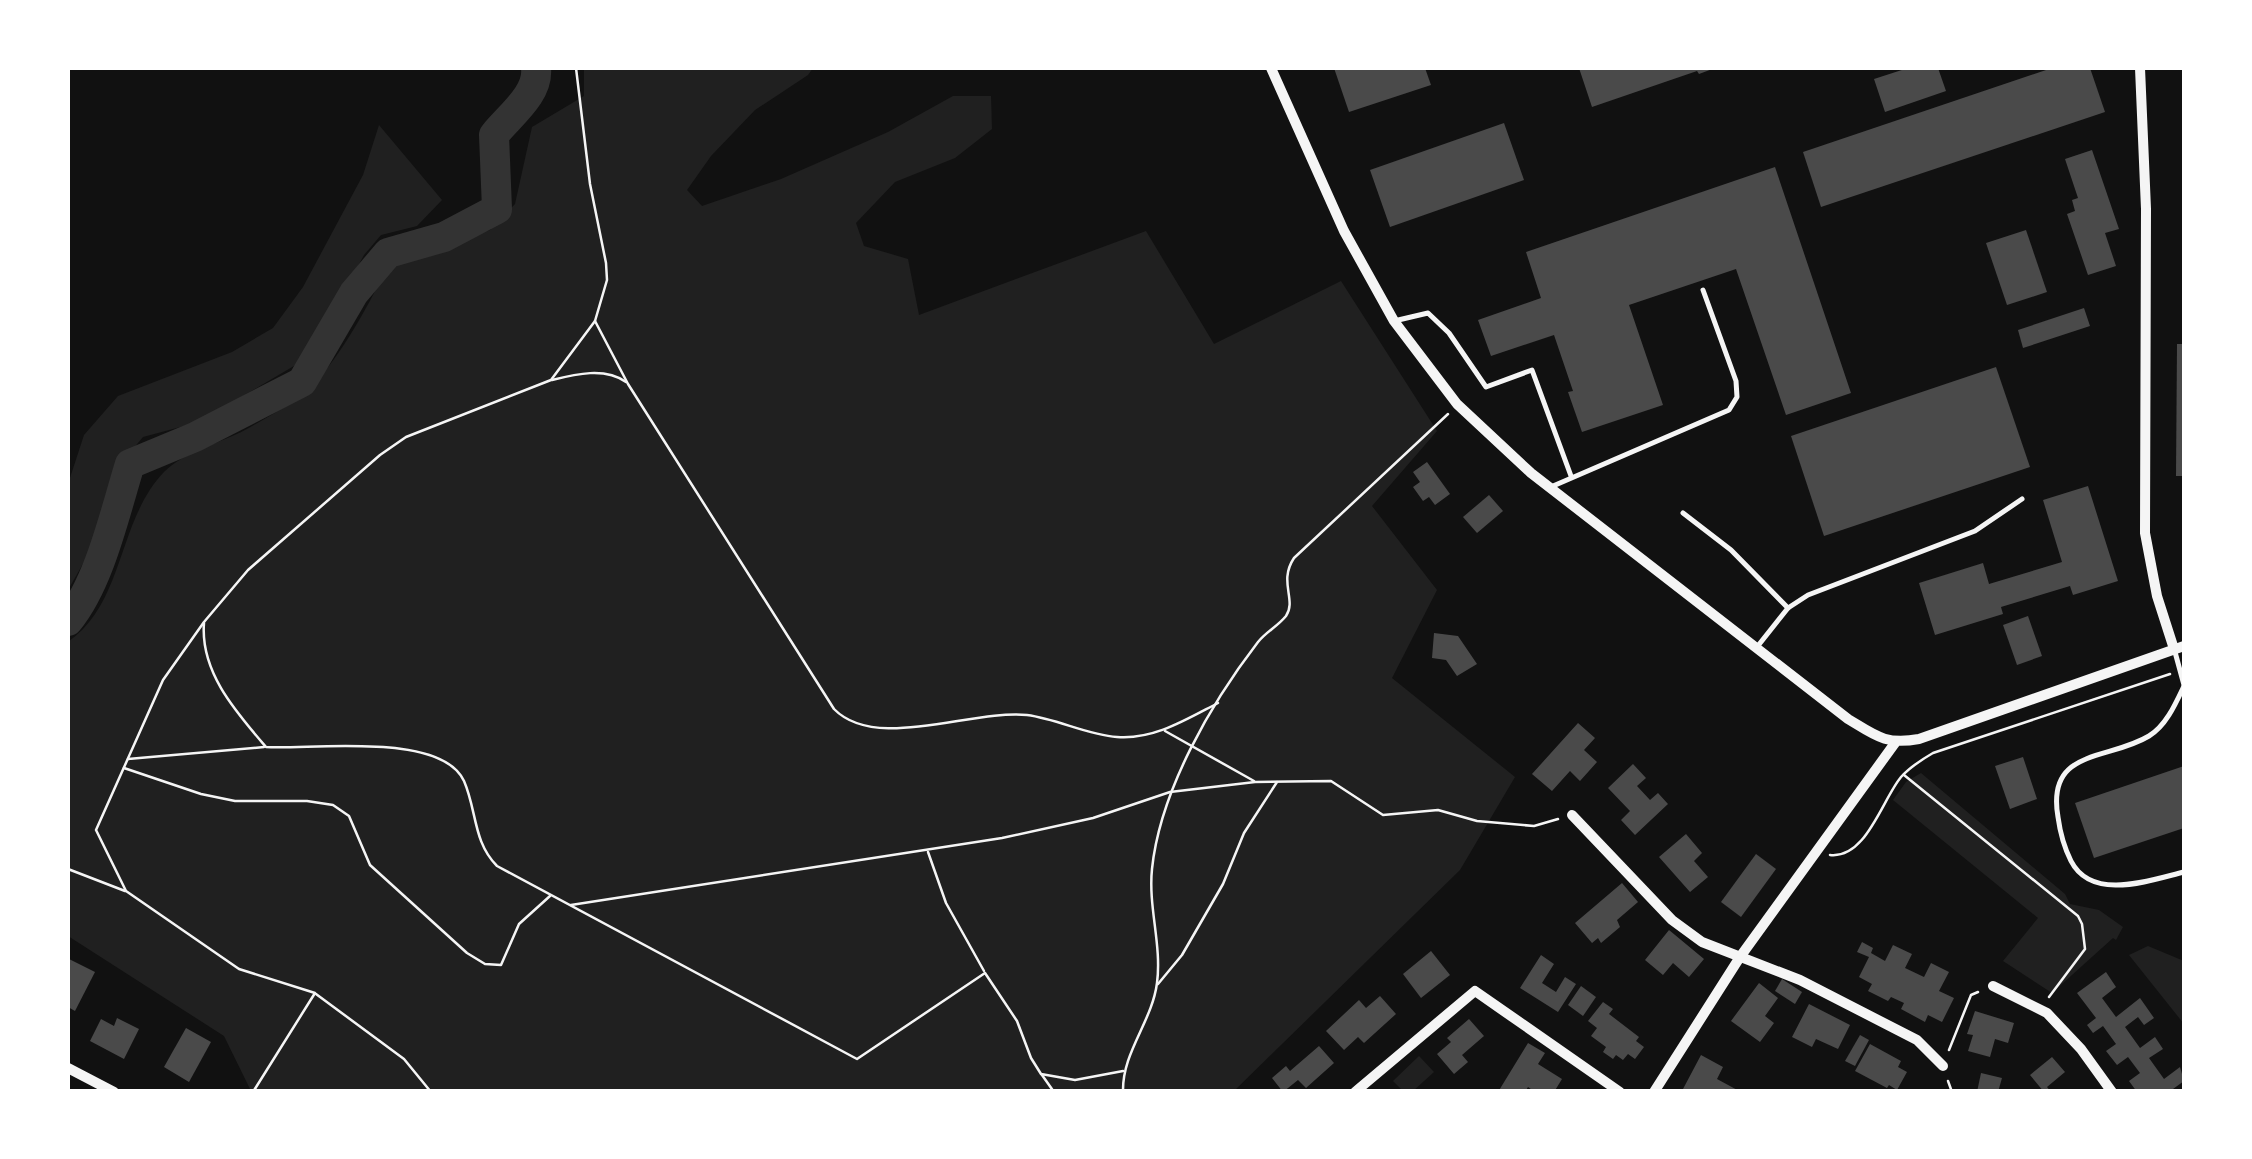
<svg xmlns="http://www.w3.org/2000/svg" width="2252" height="1159" viewBox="0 0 2252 1159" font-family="'IBM Plex Sans',sans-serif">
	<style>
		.green { fill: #202020 }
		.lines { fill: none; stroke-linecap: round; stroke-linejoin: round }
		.river { stroke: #333; stroke-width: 30 }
		.building { fill: #4a4a4a }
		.path { stroke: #f5f5f5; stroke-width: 2.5 }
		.service { stroke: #f5f5f5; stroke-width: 5 }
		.minor { stroke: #f5f5f5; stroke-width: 10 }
	</style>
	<rect width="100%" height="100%" fill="#111"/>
	<g class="green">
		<path d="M584,68H813L808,75L755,110L711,156L687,190L702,206L781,179L888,132L953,96H991L992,129L955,158L895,182L856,223L864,246L908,259L919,315L1146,231L1214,344L1341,281L1437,431L1372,506L1437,590L1392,678L1515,777L1460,870L1234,1091H251L224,1036L68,936V642C125,602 117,521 164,472C184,452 220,443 245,430C270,416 301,399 320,377C346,347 370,302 388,266L490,230L515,204L532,127L584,96Z"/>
		<polygon points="379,125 442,200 417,226 381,235 364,255 326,324 299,363 199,422 143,437 117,468 92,548 68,590 68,484 84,435 118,396 232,352 273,328 303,287 363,175"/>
		<polygon points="1921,773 2065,894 2070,904 2099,910 2123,927 2116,940 2113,938 2052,993 2003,961 2038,918 1893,800 1906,782"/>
		<polygon points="2148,946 2184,961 2184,1024 2129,955"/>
		<polygon points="1419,1056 1434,1072 1413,1091 1403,1091 1393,1081"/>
	</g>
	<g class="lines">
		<path class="river" d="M68,621C100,582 115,512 130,464L195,437L302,382L354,293L388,253L444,237L497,209L494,135C510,115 539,94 536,68"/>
	</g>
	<g class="building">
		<polygon points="1334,68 1425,68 1431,85 1349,112"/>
		<polygon points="1579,68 1715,68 1699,74 1697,71 1592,107"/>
		<polygon points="1908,68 1938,68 1946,91 1885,112 1874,79"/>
		<polygon points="2052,68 2090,68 2105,112 1821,207 1803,152"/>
		<polygon points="1504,123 1524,180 1390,227 1370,170"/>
		<polygon points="2092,150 2119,229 2105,233 2116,266 2088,275 2067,214 2075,211 2072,200 2078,198 2065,159"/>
		<polygon points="1775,167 1851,393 1786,415 1736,269 1629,305 1663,405 1582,432 1568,392 1573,391 1554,335 1491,356 1478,320 1541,298 1526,252"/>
		<polygon points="2026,230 2047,292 2007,305 1986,243"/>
		<polygon points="2084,308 2090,326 2023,348 2018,330"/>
		<polygon points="2177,344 2184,344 2184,476 2176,476"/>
		<polygon points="1996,367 2030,467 1824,536 1791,436"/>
		<polygon points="1427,462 1450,494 1435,505 1429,497 1423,501 1413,487 1420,482 1413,472"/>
		<polygon points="2088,486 2118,581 2073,595 2070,586 2001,607 2003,614 1935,635 1919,583 1983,563 1989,584 2062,562 2043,500"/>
		<polygon points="1489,495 1503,511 1477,533 1463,517"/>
		<polygon points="2028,616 2042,656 2017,665 2003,625"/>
		<polygon points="1434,633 1458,636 1477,664 1457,676 1446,660 1432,658"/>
		<polygon points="1578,723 1595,738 1584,750 1597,762 1580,781 1570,771 1552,791 1532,774"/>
		<polygon points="2023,757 2037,799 2010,809 1995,766"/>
		<polygon points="1633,764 1646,778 1637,786 1650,800 1658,793 1668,804 1635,835 1621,820 1630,811 1608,788"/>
		<polygon points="2184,766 2184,828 2094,858 2075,803"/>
		<polygon points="1686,834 1702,853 1694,861 1708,877 1690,892 1659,857"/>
		<polygon points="1756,854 1776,869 1741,917 1721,902"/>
		<polygon points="1622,883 1638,902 1617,920 1620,927 1601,943 1598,938 1592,943 1575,923"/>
		<polygon points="1669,930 1704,959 1689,977 1673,963 1663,975 1645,960"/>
		<polygon points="1862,942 1873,948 1871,953 1885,961 1893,945 1912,954 1905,968 1924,977 1931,963 1949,972 1939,991 1954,998 1942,1022 1928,1015 1925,1022 1901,1009 1904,1003 1891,997 1888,1001 1868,991 1872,984 1859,977 1869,957 1857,952"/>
		<polygon points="1431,951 1450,975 1421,998 1403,974"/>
		<polygon points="1541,955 1554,964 1542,983 1556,992 1565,977 1576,984 1558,1012 1520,988"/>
		<polygon points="69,959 95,972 75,1011 68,1007"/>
		<polygon points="2106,972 2116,987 2102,998 2116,1017 2140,998 2154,1018 2144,1025 2138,1017 2125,1027 2140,1048 2155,1037 2163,1049 2149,1058 2164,1079 2180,1067 2184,1081 2173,1089 2175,1092 2153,1092 2151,1089 2137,1092 2129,1081 2140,1073 2128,1057 2117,1065 2106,1051 2116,1044 2103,1026 2093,1033 2087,1025 2096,1018 2077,993"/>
		<polygon points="1782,979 1802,992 1795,1004 1775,991"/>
		<polygon points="1759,983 1778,998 1765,1016 1774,1023 1760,1042 1731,1021"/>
		<polygon points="1581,986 1596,997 1583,1016 1568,1005"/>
		<polygon points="1380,996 1396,1014 1364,1043 1358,1037 1344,1050 1326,1031 1359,1000 1366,1008"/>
		<polygon points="1603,1002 1613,1009 1609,1014 1639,1037 1636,1041 1644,1047 1635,1059 1628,1054 1623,1060 1616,1055 1613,1059 1603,1052 1606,1047 1591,1036 1597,1028 1588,1021"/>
		<polygon points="1809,1004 1850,1025 1838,1049 1816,1039 1812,1047 1792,1037"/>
		<polygon points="1975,1011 2014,1023 2008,1043 1995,1039 1990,1057 1968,1051 1973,1035 1967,1034"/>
		<polygon points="117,1018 139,1029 124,1059 90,1041 101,1019 114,1026"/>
		<polygon points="1469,1019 1484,1036 1462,1055 1468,1062 1454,1074 1437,1054 1451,1042 1447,1038"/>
		<polygon points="186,1028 211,1042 189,1082 164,1067"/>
		<polygon points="1860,1035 1869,1040 1855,1066 1845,1061"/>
		<polygon points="1528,1043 1545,1053 1538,1064 1562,1079 1554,1092 1535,1092 1528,1087 1525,1092 1498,1092"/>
		<polygon points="1870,1044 1901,1061 1898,1067 1907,1072 1897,1090 1889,1085 1887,1088 1855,1071"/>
		<polygon points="1319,1046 1334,1063 1306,1088 1298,1080 1283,1092 1272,1078 1286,1066 1290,1071"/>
		<polygon points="1701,1055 1723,1067 1717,1079 1741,1092 1683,1089"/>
		<polygon points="2052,1057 2065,1072 2047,1087 2051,1092 2044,1092 2030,1075"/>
		<polygon points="1981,1073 2002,1078 1998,1092 1977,1092"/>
	</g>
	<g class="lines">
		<g class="path">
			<path d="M595,321L628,384L834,709C876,752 972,709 1027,715C1058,719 1087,735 1117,737C1154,740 1187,719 1218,703"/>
			<path d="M552,380C576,374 605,367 626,382"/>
			<path d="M204,623C200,672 236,712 266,747C310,750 441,731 464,781C477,811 473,842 497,866L857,1059L985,973L1017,1021L1031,1058L1041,1074L1075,1080L1123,1071"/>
			<polyline points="1165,731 1254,781"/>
			<polyline points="128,759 264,747"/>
			<polyline points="124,768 201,794 235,801 307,801 333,805 349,816 370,865 467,953 485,964 501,965 519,924 550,896"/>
			<polyline points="1904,775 2078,916 2082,924 2085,949 2049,997"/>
			<polyline points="928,852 946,903 984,971"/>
			<path d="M1830,855C1866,859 1882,800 1901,777C1910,767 1921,760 1933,753L2170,674"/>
			<polyline points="68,869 125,891"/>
			<polyline points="571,905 1002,838 1093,818 1170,792 1255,782 1331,781 1383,815 1438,810 1477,821 1534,826 1558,819"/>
			<polyline points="1158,984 1182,955 1223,884 1244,833 1277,782"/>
			<polyline points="316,994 404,1059 431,1092"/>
			<polyline points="1949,1050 1971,995 1978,992"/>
			<polyline points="1042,1075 1054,1092"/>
			<polyline points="1948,1081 1952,1092"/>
			<polyline points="253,1092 315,993 239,969 126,891 96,830 163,680 204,622 248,570 380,455 406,437 551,380 595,321 607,280 606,263 590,184 576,68"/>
			<path d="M1123,1092C1122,1052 1152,1022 1157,983C1162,945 1148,907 1152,869C1160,791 1211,703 1258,642C1266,632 1278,626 1286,616C1297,600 1278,582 1294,558L1448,414"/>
		</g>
		<g class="service">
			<polyline points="1394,321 1428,313 1449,333 1486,387 1532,370 1571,476"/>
			<polyline points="1553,486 1729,410 1737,397 1736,381 1703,290"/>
			<polyline points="1683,513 1731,550 1788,608"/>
			<polyline points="1757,647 1788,608 1808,595 1975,531 2022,499"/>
			<polyline points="2175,652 2184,685"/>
			<path d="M2184,686C2176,703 2166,726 2149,736C2108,761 2046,748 2058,817C2060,832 2064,847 2071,861C2092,902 2151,880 2184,872"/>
		</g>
		<g class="minor">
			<path d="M1271,68L1344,231L1394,321L1457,404L1531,473L1848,719C1876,736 1885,745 1919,739L2184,646"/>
			<polyline points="2140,68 2146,209 2145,533 2157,596 2174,649"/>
			<polyline points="1572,815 1672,920 1702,942 1800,980 1917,1040 1943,1066"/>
			<polyline points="1993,986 2047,1013 2081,1049 2112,1092"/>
			<polyline points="68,1068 114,1092"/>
			<polyline points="1355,1092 1475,991 1620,1092"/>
			<polyline points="1654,1092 1740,957 1895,743"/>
		</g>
	</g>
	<rect width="2252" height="1159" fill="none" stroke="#ffffff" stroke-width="140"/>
</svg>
